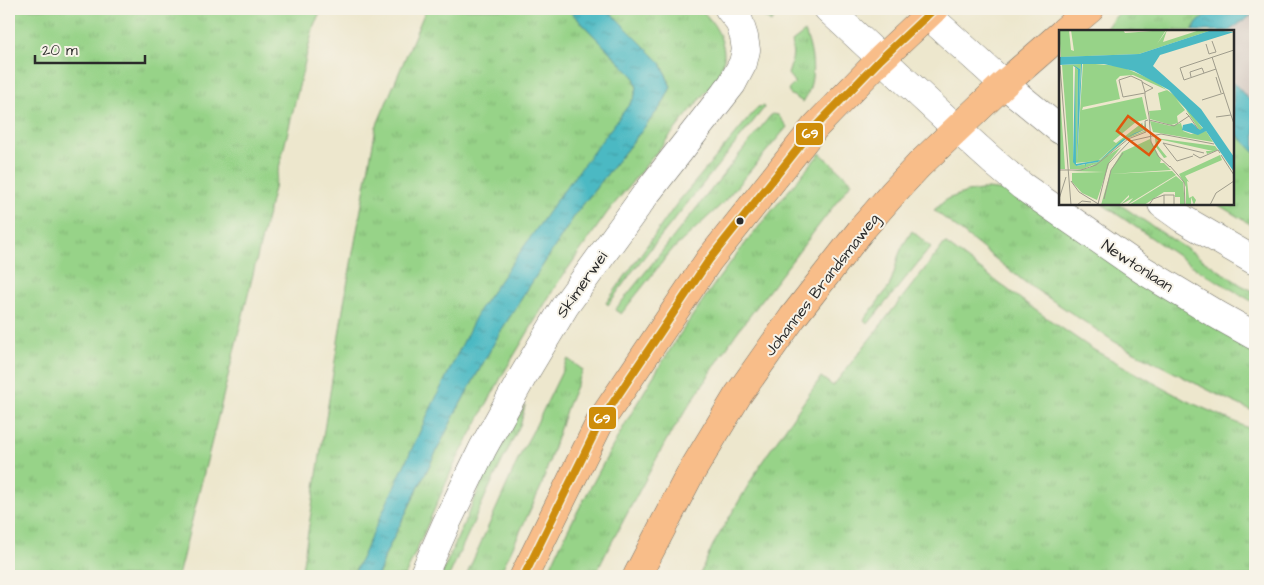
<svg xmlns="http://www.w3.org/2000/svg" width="1264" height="585" viewBox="0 0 1264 585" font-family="'Architects Daughter',sans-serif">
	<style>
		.industrial { fill: #cec1ba }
		.grass { fill: url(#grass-tufts); stroke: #617f5a }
		.water { fill: url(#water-ripples); stroke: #3b7277 }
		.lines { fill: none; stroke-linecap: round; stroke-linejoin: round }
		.tertiary-casing { stroke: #6f6d64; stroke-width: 29 }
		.primary-casing { stroke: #6f6d64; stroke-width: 29 }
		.tertiary { stroke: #fff; stroke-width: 28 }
		.primary { stroke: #f8bd89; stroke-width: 28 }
		.bus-1-casing { stroke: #f7f3e8; stroke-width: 11 }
		.bus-1 { stroke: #ce8d09; stroke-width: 8 }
		.bus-dot { fill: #2b2b2b; stroke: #f7f3e8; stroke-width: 2 }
		.labels { text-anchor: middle; stroke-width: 4; stroke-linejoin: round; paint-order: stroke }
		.street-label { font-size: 16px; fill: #2b2b2b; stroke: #f7f3e8 }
		.inset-road { fill: none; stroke: #9f9c8c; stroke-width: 1 }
		.view { fill: #df570e; fill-opacity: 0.15; stroke: #df570e; stroke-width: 2.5 }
		.inset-edge { fill: none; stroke: #2b2b2b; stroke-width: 2.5 }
		.line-badge { stroke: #f7f3e8; stroke-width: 2 }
		.badge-label { font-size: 14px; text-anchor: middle; font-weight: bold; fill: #fff }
	</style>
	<defs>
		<pattern id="grass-tufts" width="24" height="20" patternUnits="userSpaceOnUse" patternTransform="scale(1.25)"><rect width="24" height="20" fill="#97d388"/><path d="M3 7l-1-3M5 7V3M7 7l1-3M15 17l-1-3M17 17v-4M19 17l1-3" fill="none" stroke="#82b576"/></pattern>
		<pattern id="water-ripples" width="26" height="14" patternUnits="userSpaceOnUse" patternTransform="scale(1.25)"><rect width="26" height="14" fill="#4bb9c3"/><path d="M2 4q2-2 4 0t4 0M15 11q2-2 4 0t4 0" fill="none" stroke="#3f979f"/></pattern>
	</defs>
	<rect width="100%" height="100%" fill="#f7f3e8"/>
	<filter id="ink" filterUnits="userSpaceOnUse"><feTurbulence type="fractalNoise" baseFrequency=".02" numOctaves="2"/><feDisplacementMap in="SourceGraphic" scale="10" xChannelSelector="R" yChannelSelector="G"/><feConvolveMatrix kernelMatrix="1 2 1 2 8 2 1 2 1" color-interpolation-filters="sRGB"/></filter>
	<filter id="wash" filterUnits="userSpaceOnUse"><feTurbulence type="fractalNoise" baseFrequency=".0096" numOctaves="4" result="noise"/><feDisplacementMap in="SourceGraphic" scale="20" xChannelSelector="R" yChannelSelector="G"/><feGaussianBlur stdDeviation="1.12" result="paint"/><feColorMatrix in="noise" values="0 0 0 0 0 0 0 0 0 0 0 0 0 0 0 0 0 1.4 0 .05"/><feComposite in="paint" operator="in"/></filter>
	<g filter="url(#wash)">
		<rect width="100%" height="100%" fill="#ede7cd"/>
		<polygon class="industrial" points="1255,13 1255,106 1233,82 1233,31 1229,31"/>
		<g class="grass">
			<polygon points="9,9 322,9 314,25 220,409 178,576 9,576"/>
			<polygon points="426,9 568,9 634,77 637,88 634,98 612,128 356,569 353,576 301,576 346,291 376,127"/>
			<path d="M607,9H700C713,20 725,39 724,58C723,64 719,71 718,77L607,213L555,287L503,374L453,467L405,576H378L386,553L457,410L502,329L577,212L662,105L671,87L661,63Z"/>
			<polygon points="754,9 783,9 771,22"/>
			<polygon points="1124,9 1214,9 1198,22 1192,31 1104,31 1112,20"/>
			<path d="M805,32C814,55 817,81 803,102L790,94L788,90L795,83L788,74C792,63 794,54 792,42Z"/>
			<polygon points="763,106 764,108 632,272 608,305 606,303 678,202 758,107"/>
			<polygon points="773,114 778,115 787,127 722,204 671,251 621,314 615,310 770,116"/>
			<polygon points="1233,130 1255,153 1255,227 1217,204 1233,204"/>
			<path d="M820,153L852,182L735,335L666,441L606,553L595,576H547C560,543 577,512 594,481C629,414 669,348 713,286C746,240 784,197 820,153Z"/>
			<polygon points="988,189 1005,191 1018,195 1255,348 1255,412 1218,395 1115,342 1026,283 934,210 947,199 967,192"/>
			<polygon points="1102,204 1119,204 1241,285 1255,292 1255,303 1200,271"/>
			<polygon points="912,231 931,247 868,324 864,320 889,287 894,273 898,257 902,247"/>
			<polygon points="945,243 1038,312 1094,350 1185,400 1255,431 1255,576 699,576 713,545 762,462 821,377 833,386"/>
			<polygon points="568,359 583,370 567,407 541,487 499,576 466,576 522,451 535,427"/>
			<polygon points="525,405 521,423 489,488 449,576 441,576 481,484"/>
		</g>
		<g class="water">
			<polygon points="568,9 607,9 661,63 671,87 662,105 577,212 502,329 457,410 386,553 378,576 353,576 428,414 479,310 559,197 634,98 637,88 634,77"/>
			<polygon points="1214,9 1255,9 1255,13 1229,31 1192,31 1198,22"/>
			<polygon points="1233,82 1255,106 1255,153 1233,130"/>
		</g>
	</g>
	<g filter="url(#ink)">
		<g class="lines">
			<defs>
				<g id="tertiary">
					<polyline points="828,9 957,129 996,164 1022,186 1143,270 1214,313 1255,336"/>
					<polyline points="921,9 1004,84 1060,130"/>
					<polyline points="1162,204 1183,219 1255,261"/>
					<polyline points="423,576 447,522 483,448 523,376 565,306 646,194 732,84 743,63 746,50 744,37 739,21 729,9"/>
				</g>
				<g id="primary">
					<polyline points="1064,31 1090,9"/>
					<polyline points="524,576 600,422 709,260 815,127 881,59 934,9"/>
					<polyline points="637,576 689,476 738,395 793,317 861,230 894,192 919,165 1004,84 1060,35"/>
				</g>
			</defs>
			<use href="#tertiary" class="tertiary-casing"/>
			<use href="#primary" class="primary-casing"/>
			<use href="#tertiary" class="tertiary"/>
			<use href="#primary" class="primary"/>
			<defs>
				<polyline id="bus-1" points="524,576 600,422 709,260 815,127 881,59 934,9"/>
			</defs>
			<use href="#bus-1" class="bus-1-casing"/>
			<use href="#bus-1" class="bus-1"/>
		</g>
	</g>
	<circle class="bus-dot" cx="740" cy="221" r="4.5"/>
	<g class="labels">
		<g class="street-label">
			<text transform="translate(1138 265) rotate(33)" y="6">Newtonlaan</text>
			<text transform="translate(581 284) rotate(-55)" y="6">Skimerwei</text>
			<text transform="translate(821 284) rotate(-52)" y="6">Johannes Brandsmaweg</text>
		</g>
	</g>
	<g transform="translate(1059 30)">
		<rect width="175" height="175" fill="#ede7cd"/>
		<path d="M0,0H10L12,20L15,21L12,0H64L66,3L107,0L98,14L108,0L104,12L141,0H153L80,24L2,27ZM24,33L61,36L94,50L122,70L144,99L141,101L127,80L130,82L117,69L126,80L118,86L119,93L112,95L91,89L90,81L102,80L99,63L108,60L74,45L61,46L57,50L61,69L24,77L23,80L83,67L88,89L77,92L54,111L57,113L83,93L84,100L72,106L85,101V92L87,101L67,109L41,132L24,139H11L3,35L22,34L19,102L21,39L14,36V129L17,136L39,132L59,113L39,131L16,133V37L19,40L18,132ZM1,65L4,108L6,139H0ZM91,91L112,96L122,93L124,101L132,104L147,101L154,112L94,102ZM96,108L156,116L159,120L148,124L147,121H154L99,109V116L108,127L105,128L97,117ZM91,109L102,130L101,133H105L112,140L51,144L113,141L117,145L68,175L74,168L61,175L70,167V165L60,175H42L52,140L63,122ZM62,117L51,131L38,170L23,163L13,152V143L45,142L13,141L30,138ZM161,125L163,130L126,146L130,152L128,151L130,168L134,166L137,170L135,175L132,167V175H127V157L120,144ZM117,146L124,152L126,175H121V167H116V162H105L85,175H70Z" fill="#97d388"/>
		<path d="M153,0L175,2L101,25L94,36L142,79L175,127V142L147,101L139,105L123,100L124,95L133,93L141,100L144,98L110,60L75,41L45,34H23L18,132L19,40L14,35L21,39L20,80L22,34L0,35V27L80,24ZM16,41L17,134L41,130L63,110L76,103L84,100L83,92L85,100L69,107L39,132L27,134V137L26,134L17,136L14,132Z" fill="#4bb9c3"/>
		<path class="inset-road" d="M147,14L150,24L153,23L157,22L153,11M153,27L175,94M1,36L12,175M157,39L125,50L121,38L175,20M132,47L131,42L143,38L145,43M157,47L162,63M83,52L94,58L86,62M86,63L64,67L60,50L72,46L83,51V52L86,62V65L90,86L92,112L99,126L111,137M143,70L165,63M130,86L139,99M157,87L172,85M90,90L115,96L130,86L127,83M134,124L141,128L159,120L161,123M162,125L175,145M134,126L118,131L104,113L145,123M111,136L125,152L126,175M0,140H22L37,135L69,109L87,102L86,91L89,90M12,151L20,162L41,175M0,169L7,147M45,169L52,140L64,123M39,174L49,134L71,111L102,104L155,114M18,175L23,171L32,172M90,175L94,169L105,165M105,175V165H115V175M151,175L157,163L175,151"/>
		<path class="view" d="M69,86L101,110L90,125L58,101Z"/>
		<rect width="175" height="175" class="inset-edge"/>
	</g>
	<g class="line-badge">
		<rect x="795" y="122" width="29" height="24" rx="5" fill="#ce8d09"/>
		<rect x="588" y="406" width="29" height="24" rx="5" fill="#ce8d09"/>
	</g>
	<g class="badge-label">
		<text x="810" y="138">69</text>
		<text x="602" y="423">69</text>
	</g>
	<rect width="1264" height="585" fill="none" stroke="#f7f3e8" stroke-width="30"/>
	<path d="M35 55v8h110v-8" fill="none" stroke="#2b2b2b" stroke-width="2.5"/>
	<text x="42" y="55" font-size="15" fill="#2b2b2b" stroke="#f7f3e8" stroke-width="4" paint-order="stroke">20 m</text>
</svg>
